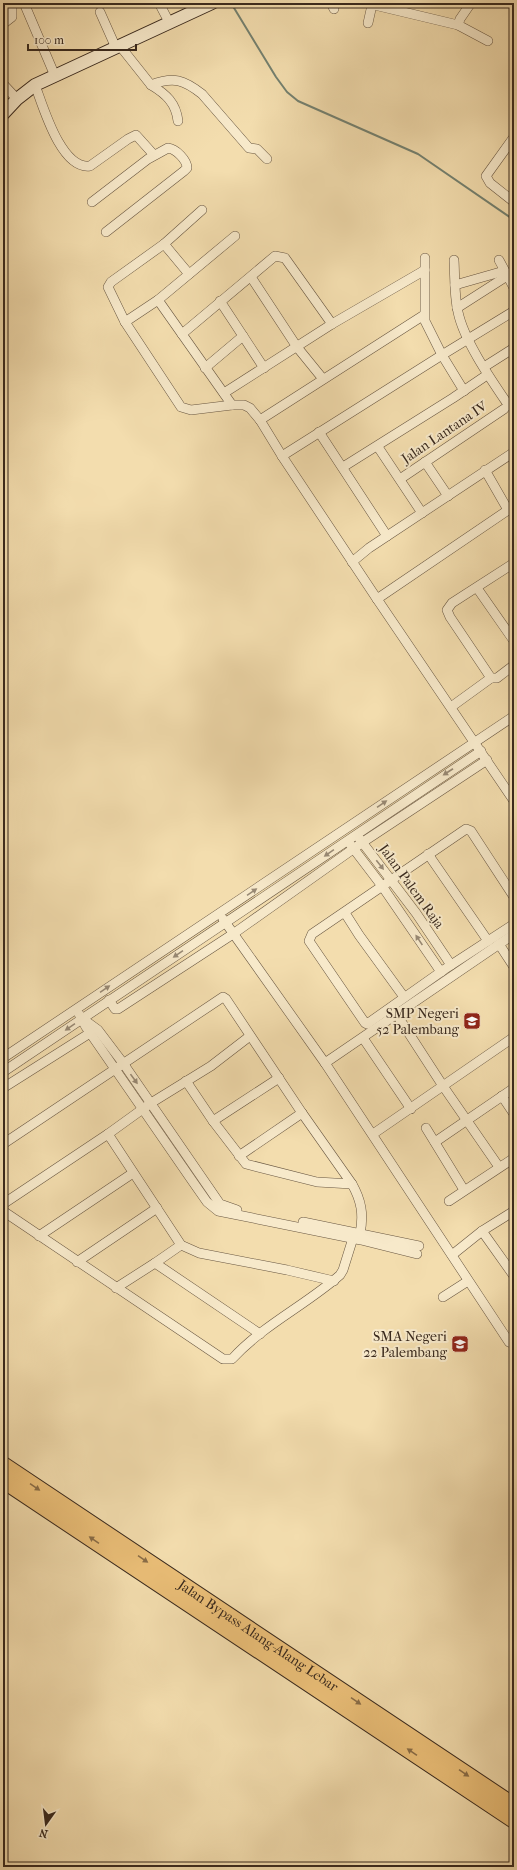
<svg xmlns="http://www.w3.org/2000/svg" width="517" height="1870" viewBox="0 0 517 1870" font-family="'IM FELL French Canon',serif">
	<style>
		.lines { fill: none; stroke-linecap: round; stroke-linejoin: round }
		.stream { stroke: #748170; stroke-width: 2 }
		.street-casing { stroke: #685641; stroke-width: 10 }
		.secondary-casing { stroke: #39291d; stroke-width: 14 }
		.highway-casing { stroke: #39291d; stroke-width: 18 }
		.street { stroke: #f7e9ca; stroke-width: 9 }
		.secondary { stroke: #f7e9ca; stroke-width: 12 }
		.highway { stroke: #eabe77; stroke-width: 16 }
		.oneway { fill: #988974 }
		.oneway2 { fill: #896c46 }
		.labels { text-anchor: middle; stroke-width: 4; stroke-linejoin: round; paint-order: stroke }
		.street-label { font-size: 14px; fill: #39291d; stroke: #f7e9ca }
		.poi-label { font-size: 14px; fill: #39291d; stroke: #f7e9ca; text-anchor: end }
	</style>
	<rect width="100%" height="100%" fill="#f3ddae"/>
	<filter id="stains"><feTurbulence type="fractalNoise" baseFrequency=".005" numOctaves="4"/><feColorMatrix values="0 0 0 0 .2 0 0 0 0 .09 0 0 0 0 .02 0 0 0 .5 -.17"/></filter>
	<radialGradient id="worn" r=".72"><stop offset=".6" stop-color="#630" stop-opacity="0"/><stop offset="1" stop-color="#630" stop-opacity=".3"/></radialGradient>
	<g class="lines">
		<polyline class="stream" points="231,3 276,77 287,92 298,101 418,154 514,220"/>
		<defs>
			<g id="street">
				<polyline points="24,3 55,76"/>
				<polyline points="159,3 169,22"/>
				<polyline points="331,3 334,9"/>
				<polyline points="366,3 458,25 488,41"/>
				<polyline points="100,12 116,48"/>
				<polyline points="368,23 372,5"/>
				<polyline points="3,24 12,17 12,3"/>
				<polyline points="458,25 460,19 471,3"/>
				<path d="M120,46L151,85C174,76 184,80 202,94L249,148L257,149L267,159"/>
				<polyline points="3,84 17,99"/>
				<path d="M35,85C43,106 61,170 90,166L128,139L136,135L154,155"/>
				<path d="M151,85C166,94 176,103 178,121"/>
				<polyline points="514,137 486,176 490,183 514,202"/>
				<path d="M92,202L148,159L168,148C176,149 187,160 187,168L184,171L106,232"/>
				<polyline points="202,210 164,244 111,282 108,287 125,322 181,407 191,410 232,405"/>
				<polyline points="164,244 189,274"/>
				<polyline points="425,258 425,321 442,355 464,391"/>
				<path d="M454,260C455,277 454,295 458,312C464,341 492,381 509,406L514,402"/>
				<polyline points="499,260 514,288"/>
				<polyline points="251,277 297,347 323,379"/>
				<polyline points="455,285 504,271"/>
				<polyline points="158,300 232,405 244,405 250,408 260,420 282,456 377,599 514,801"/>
				<polyline points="220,301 264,368"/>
				<polyline points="457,308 507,276"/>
				<polyline points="125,322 158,300 235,236"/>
				<polyline points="182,334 275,256 285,258 332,324"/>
				<polyline points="484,367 514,348"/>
				<polyline points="205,368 243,336"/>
				<polyline points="224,393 332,324 425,270"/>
				<polyline points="260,420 424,315"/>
				<polyline points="319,432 387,536"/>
				<polyline points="378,447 422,513"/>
				<polyline points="282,456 442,355 514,311"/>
				<polyline points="425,462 448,496"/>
				<polyline points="343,467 453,398 484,377"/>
				<polyline points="485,470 508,510"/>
				<polyline points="400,479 504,409"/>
				<polyline points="352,562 369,548 514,452"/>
				<polyline points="514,563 452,603 447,610 450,617 491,678 497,678 514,665"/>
				<polyline points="477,588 514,641"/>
				<polyline points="377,599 514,506"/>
				<polyline points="451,707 491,678"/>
				<polyline points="359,838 416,913 451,965"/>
				<polyline points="350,844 382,886 441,972"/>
				<polyline points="428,854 488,941"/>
				<polyline points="514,897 471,831 466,829 312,934 309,941 365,1023 367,1024 445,969 514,924"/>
				<polyline points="345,913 359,935 404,997"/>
				<polyline points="223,919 325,1063 509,1342 514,1344"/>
				<polyline points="499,944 514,967"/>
				<polyline points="109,1000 115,1009 118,1009 233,934 363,842 487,760"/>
				<polyline points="79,1014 86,1027 193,1182 207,1202 218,1211 361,1240 417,1254"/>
				<polyline points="397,1015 443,1086 499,1167"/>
				<polyline points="83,1019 98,1030 123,1063 220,1204 237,1210"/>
				<polyline points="363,1038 411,1109"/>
				<polyline points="3,1058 514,716"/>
				<polyline points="325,1063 514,934"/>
				<polyline points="3,1072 481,751"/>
				<polyline points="186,1081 213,1121 246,1164 317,1182 352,1184"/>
				<polyline points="3,1088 90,1033"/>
				<polyline points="502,1096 514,1114"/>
				<polyline points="213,1121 279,1078"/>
				<polyline points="426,1128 464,1190"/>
				<polyline points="108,1134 151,1103 211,1066 250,1036"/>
				<polyline points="373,1134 514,1037"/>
				<polyline points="435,1142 514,1088"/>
				<path d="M3,1144L223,997L226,999L302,1113L352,1184C361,1200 364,1214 360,1233L353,1238L343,1270L340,1275C306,1305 263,1325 232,1359H223L3,1211"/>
				<polyline points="239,1156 302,1113"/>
				<polyline points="449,1201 514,1158"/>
				<polyline points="3,1204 108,1134 181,1245 199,1253 287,1270 334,1281"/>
				<polyline points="303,1222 419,1246"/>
				<polyline points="482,1231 514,1276"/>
				<polyline points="39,1236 133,1173"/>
				<polyline points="452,1255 482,1231 514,1211"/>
				<polyline points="77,1262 157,1208"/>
				<polyline points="155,1263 181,1245"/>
				<polyline points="116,1288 155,1263 260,1334"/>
				<polyline points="443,1297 468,1281"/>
			</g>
			<polyline id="secondary" points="3,114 17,99 35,85 212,3"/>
			<g id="highway">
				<path id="s1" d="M3,1465L514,1806"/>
				<polyline points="3,1480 514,1820"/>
			</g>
		</defs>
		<use href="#street" class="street-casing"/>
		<use href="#secondary" class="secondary-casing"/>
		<use href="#highway" class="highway-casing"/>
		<use href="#street" class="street"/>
		<use href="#secondary" class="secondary"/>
		<use href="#highway" class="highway"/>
	</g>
	<defs><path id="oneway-solid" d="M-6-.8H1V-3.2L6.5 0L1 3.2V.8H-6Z"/></defs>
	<g class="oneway">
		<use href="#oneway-solid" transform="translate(448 772) rotate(147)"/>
		<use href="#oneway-solid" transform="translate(382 804) rotate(-34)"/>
		<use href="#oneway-solid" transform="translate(329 853) rotate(145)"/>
		<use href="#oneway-solid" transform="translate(380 865) rotate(52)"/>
		<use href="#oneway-solid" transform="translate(252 892) rotate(-34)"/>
		<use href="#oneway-solid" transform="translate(419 940) rotate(-124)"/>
		<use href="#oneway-solid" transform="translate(178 954) rotate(146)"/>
		<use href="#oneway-solid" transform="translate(105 989) rotate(-34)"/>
		<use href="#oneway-solid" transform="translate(70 1027) rotate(146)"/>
		<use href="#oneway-solid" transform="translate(134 1079) rotate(54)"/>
	</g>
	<g class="oneway2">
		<use href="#oneway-solid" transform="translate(35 1487) rotate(34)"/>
		<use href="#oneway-solid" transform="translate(94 1540) rotate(-146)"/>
		<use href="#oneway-solid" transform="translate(143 1559) rotate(34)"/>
		<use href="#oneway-solid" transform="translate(356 1701) rotate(34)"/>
		<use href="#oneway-solid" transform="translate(412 1752) rotate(-146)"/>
		<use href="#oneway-solid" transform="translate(464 1773) rotate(34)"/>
	</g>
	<defs>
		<symbol id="school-square" viewBox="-11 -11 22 22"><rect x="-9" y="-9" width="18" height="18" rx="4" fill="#8f2418" stroke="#f7e9ca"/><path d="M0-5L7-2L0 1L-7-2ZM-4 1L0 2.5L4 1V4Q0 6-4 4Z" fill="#fff"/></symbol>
	</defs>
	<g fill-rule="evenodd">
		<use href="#school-square" x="462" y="1011" width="20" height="20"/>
		<use href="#school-square" x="450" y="1334" width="20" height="20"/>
	</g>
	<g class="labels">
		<g class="street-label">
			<text transform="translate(444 432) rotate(-34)" y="5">Jalan Lantana IV</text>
			<text transform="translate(412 886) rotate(54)" y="5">Jalan Palem Raja</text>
			<text dy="5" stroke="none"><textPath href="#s1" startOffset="307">Jalan Bypass Alang-Alang Lebar</textPath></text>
		</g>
		<g class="poi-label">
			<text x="459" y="1018">SMP Negeri<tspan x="459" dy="16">52 Palembang</tspan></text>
			<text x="447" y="1341">SMA Negeri<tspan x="447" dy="16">22 Palembang</tspan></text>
		</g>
	</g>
	<rect width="517" height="1870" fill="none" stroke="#f3ddae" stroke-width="16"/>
	<rect x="4" y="4" width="509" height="1862" fill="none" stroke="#39291d" stroke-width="2"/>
	<rect x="8" y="8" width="501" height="1854" fill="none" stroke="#39291d"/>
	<g transform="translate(46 1824) rotate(194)" stroke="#f7e9ca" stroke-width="3" paint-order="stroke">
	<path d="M0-3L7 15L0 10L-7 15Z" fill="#39291d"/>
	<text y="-6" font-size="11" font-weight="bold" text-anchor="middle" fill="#39291d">N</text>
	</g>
	<path d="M28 44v6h108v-6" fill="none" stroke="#39291d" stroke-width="2"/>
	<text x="34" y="44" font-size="12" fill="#39291d" stroke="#f7e9ca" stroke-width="3" paint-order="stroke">100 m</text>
	<rect width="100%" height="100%" filter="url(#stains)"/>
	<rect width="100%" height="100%" fill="url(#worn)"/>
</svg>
